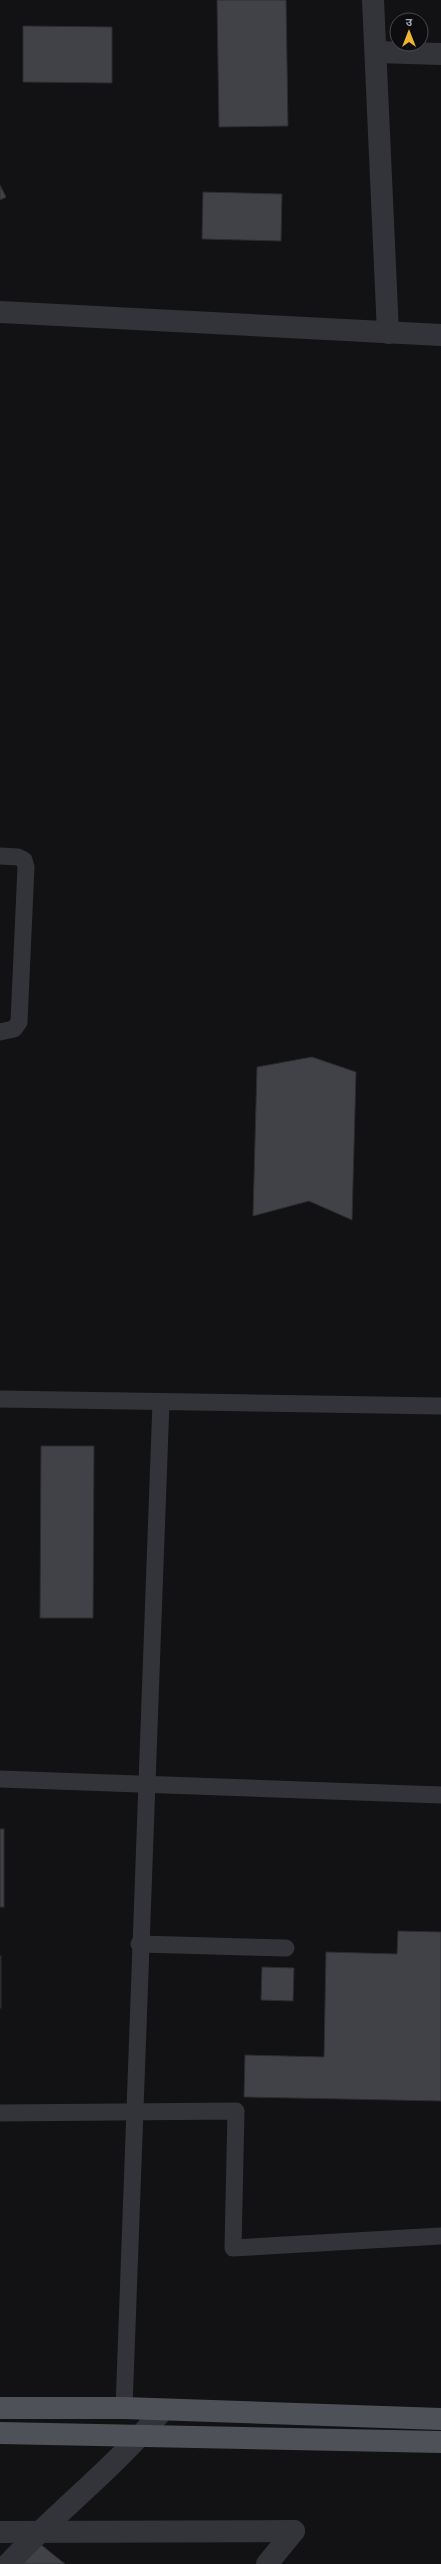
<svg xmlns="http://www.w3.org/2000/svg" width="441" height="2564" viewBox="0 0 441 2564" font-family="Helvetica,'Noto Sans Devanagari',sans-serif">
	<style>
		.building { fill: #414247; stroke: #2c2c30 }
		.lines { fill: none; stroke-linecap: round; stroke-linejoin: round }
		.service { stroke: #333439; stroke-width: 17 }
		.minor { stroke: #333439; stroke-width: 22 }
		.primary { stroke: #4f5158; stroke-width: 22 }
	</style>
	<rect width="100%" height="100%" fill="#121214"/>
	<g class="building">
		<polygon points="217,0 286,0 288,126 219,127"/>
		<polygon points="23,26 112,27 112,83 23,82"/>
		<polygon points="0,185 6,197 0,200"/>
		<polygon points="203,192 282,194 281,241 202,239"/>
		<polygon points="312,1057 356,1072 352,1220 309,1201 253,1216 257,1067"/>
		<polygon points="41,1446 94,1446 93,1618 40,1618"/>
		<rect x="0" y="1829" width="4" height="78"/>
		<polygon points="398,1931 441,1932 441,2101 244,2097 245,2055 324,2057 326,1952 397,1954"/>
		<rect x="0" y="1956" width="1" height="52"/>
		<polygon points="262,1967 294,1968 293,2001 261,2000"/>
		<polygon points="39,2543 65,2564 22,2564"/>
	</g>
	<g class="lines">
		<g class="service">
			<polyline points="0,856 18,857 24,860 26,867 19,1022 14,1029 0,1032"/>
			<polyline points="0,1399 441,1406"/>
			<polyline points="0,1779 441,1795"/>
			<polyline points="139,1944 286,1948"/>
			<polyline points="0,2113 236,2111 233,2248 441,2236"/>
			<polyline points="124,2408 161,1402"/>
		</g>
		<g class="minor">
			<polyline points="373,0 388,333"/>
			<polyline points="376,52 441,54"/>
			<polyline points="0,312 441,335"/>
			<polyline points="0,2532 294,2531"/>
			<path d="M8,2564C58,2511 116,2466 163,2410"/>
			<polyline points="267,2564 294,2531"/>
		</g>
		<g class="primary">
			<polyline points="0,2408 124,2408 441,2419"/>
			<polyline points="0,2433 441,2442"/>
		</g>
	</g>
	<g transform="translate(409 32)"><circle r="19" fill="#0d0d0f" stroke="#494b51"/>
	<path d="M0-3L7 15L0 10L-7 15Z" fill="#efb72f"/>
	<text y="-6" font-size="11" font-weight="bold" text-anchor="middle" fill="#a4a8b4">उ</text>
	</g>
</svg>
